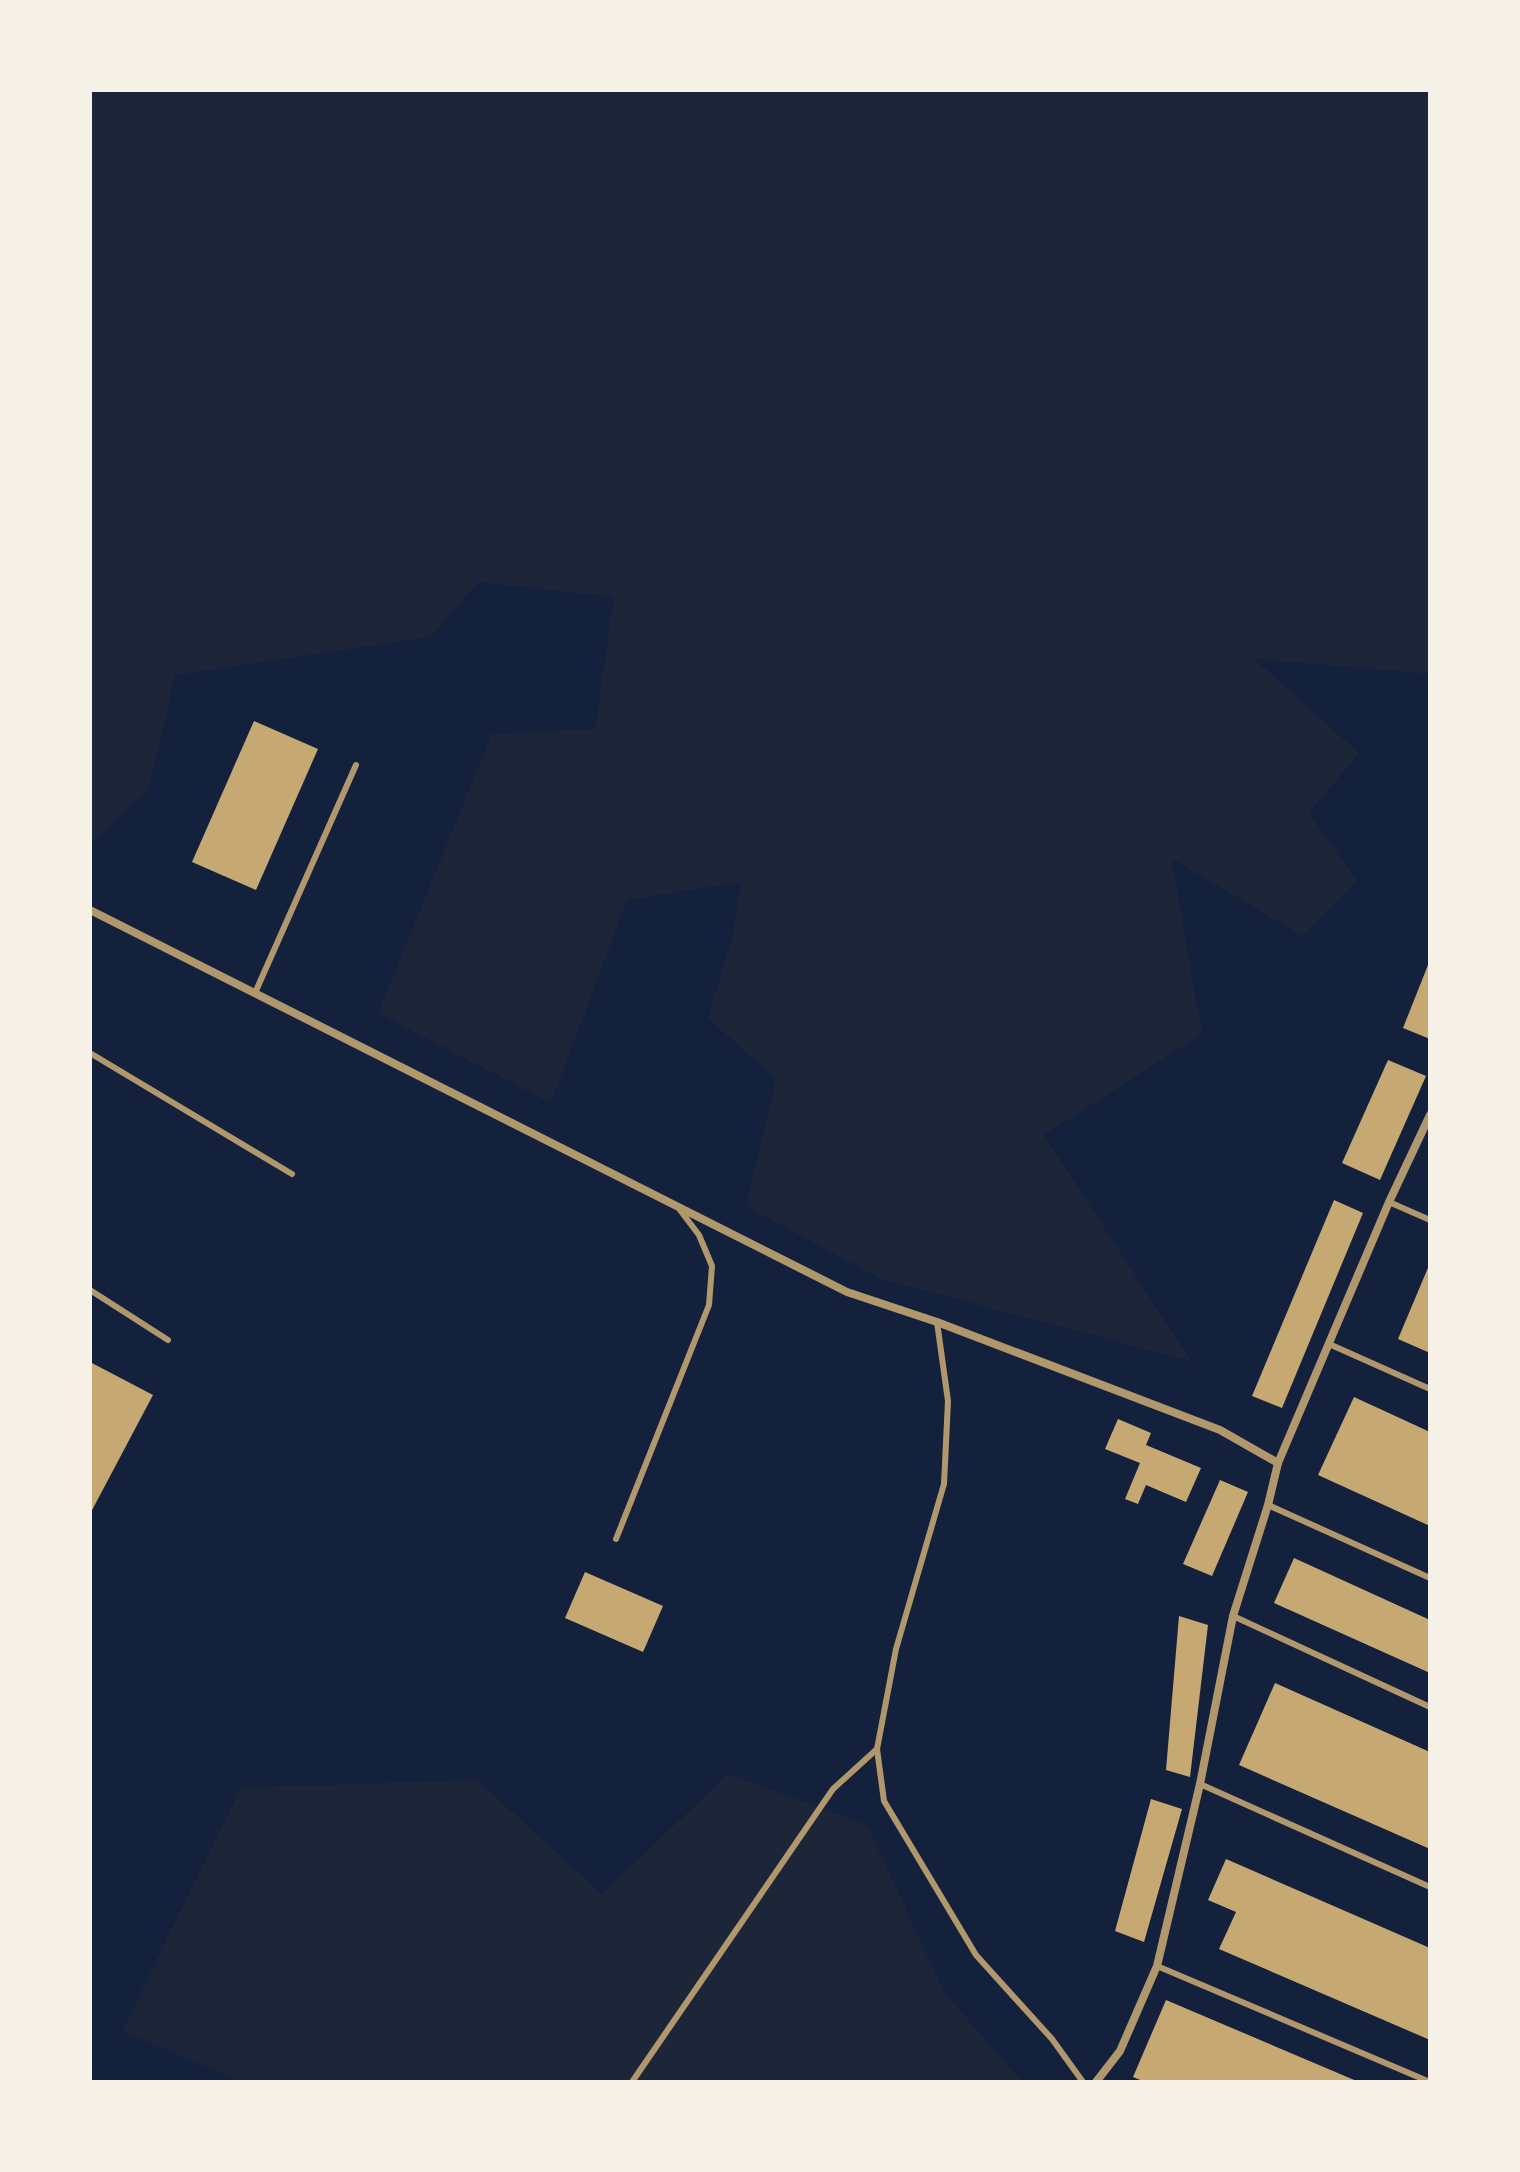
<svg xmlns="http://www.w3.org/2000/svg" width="1520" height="2172" viewBox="0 0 1520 2172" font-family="'Sofia Sans Condensed',sans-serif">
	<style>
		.green { fill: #1d2539 }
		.building { fill: #c6a872 }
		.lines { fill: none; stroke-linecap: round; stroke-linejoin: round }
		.service { stroke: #b1986c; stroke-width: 6 }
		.minor { stroke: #b1986c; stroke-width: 8 }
	</style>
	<rect width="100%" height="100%" fill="#14213d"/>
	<g class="green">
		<polygon points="90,90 1430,90 1430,674 1254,659 1359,753 1309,813 1357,881 1302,936 1171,858 1202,1034 1044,1135 1191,1361 881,1279 746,1206 776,1079 708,1018 733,935 741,882 627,900 551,1103 378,1013 492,734 595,729 614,597 478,582 430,637 175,675 149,789 90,845"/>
		<polygon points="728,1774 867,1825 944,1992 1022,2082 242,2082 122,2031 241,1788 477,1780 602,1894"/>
	</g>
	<g class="building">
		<polygon points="254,721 318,749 256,890 192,862"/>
		<polygon points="1430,960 1430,1039 1403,1028"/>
		<polygon points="1388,1060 1426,1076 1380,1180 1342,1163"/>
		<polygon points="1334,1200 1363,1213 1282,1408 1252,1396"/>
		<polygon points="1430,1263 1430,1353 1398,1339"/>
		<polygon points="90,1362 153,1395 90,1514"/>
		<polygon points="1354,1397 1430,1432 1430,1526 1318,1475"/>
		<polygon points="1118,1419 1151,1433 1146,1445 1201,1468 1186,1502 1146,1485 1138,1504 1125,1499 1140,1463 1105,1449"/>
		<polygon points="1220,1480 1248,1492 1212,1576 1183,1564"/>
		<polygon points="1294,1558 1430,1620 1430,1673 1274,1603"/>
		<polygon points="585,1572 663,1606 643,1652 565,1618"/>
		<polygon points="1179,1616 1208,1625 1190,1777 1166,1770"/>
		<polygon points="1275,1683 1430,1752 1430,1849 1239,1765"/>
		<polygon points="1151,1799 1182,1809 1144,1942 1115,1931"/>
		<polygon points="1226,1859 1430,1948 1430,2040 1219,1949 1236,1912 1208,1900"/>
		<polygon points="1166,2000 1359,2082 1145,2082 1133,2077"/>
	</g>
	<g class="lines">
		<g class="service">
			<polyline points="255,993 356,765"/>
			<polyline points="90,1053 292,1174"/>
			<polyline points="1389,1202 1430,1220"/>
			<polyline points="90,1290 168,1340"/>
			<polyline points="937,1322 948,1401 944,1484 896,1649 877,1749 884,1801 976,1955 1052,2039 1083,2082"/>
			<polyline points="1329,1344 1430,1389"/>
			<polyline points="1268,1505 1430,1578"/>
			<polyline points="616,1539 709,1305 712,1266 699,1235 680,1210"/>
			<polyline points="1233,1616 1430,1707"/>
			<polyline points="1200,1784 1430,1887"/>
			<polyline points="1157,1966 1430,2082"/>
			<polyline points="632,2082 833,1789 877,1749"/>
		</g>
		<g class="minor">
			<polyline points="90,910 847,1292 937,1322 1220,1430 1278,1463"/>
			<polyline points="1096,2082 1120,2051 1157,1966 1200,1784 1233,1616 1268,1505 1278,1463 1389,1202 1430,1115"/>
		</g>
	</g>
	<rect width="1520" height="2172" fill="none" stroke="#f6f1e7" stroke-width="184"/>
</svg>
